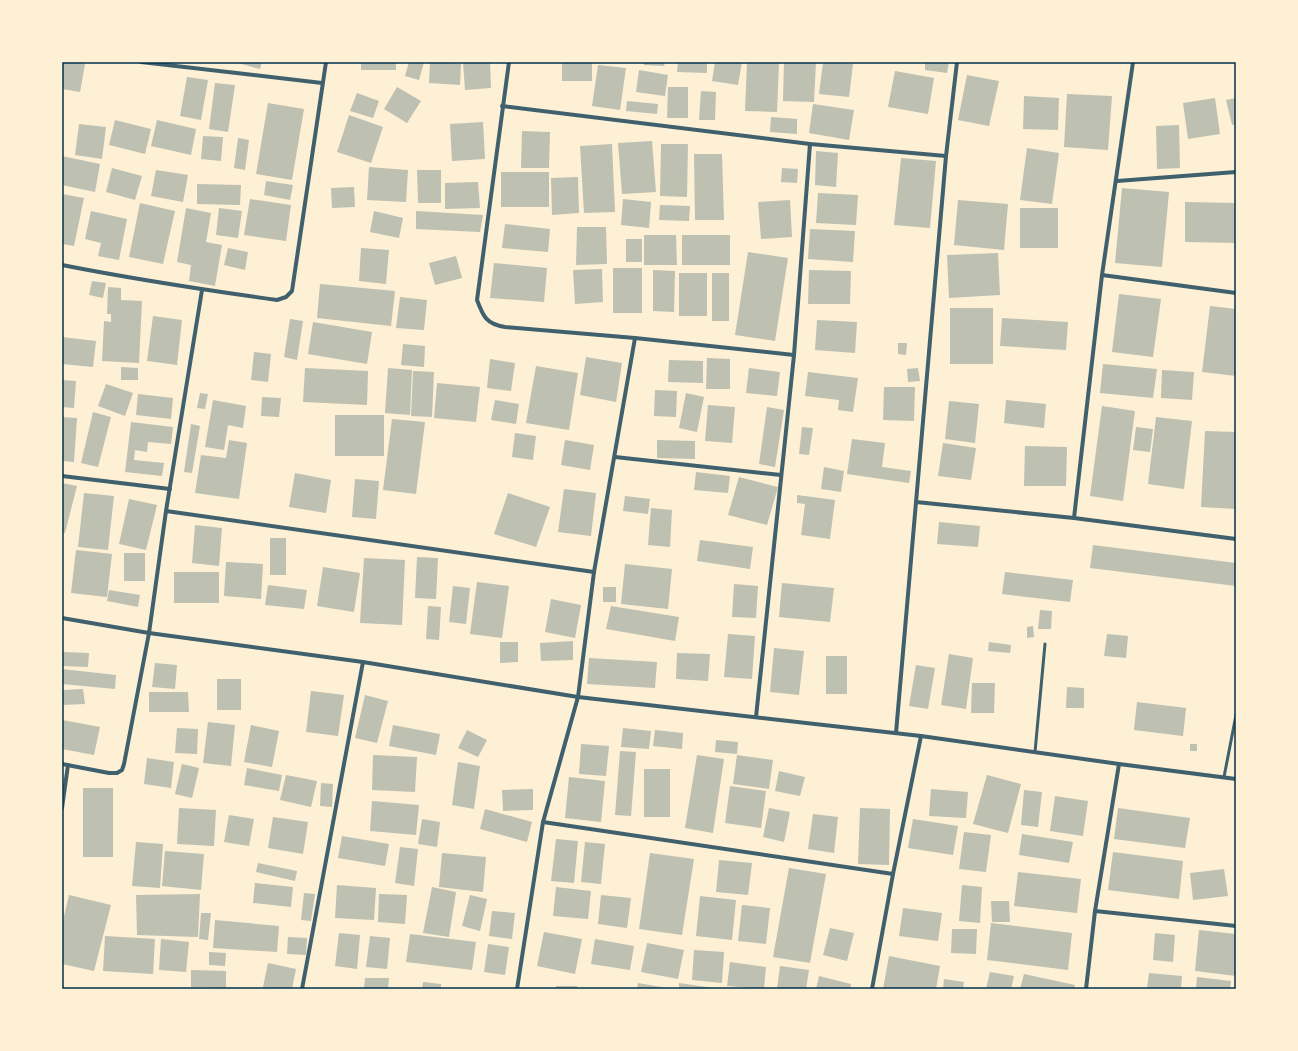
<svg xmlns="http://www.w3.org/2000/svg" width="1298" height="1051" viewBox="0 0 1298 1051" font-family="Jost,sans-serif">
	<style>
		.building { fill: #bec0b2 }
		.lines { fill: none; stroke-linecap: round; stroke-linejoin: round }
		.service { stroke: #3f606c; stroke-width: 3 }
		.minor { stroke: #3f606c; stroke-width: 4 }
		.neatline { fill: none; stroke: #003049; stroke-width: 1.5 }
	</style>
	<rect width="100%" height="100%" fill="#fdf0d5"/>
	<g class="building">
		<polygon points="62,62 74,62 85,64 80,92 62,89"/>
		<polygon points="234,62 262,62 260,69"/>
		<rect x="361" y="62" width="35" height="8"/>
		<polygon points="409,62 424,62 419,80 405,76"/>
		<polygon points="430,62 461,64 460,85 429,83"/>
		<polygon points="463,62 490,62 491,88 465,90"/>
		<rect x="562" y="62" width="30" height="19"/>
		<polygon points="644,62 665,62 664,66 644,65"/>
		<polygon points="678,62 707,62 707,73 677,72"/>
		<polygon points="715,62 742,62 738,85 712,81"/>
		<polygon points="747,62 779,62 777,112 745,111"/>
		<polygon points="784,62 816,62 814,102 783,101"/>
		<polygon points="823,62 853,64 849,97 819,94"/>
		<polygon points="925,62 949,62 947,73 925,70"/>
		<polygon points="598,65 626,68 620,110 592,106"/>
		<polygon points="639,70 668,75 665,96 636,92"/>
		<polygon points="895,71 934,78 928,114 888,107"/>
		<polygon points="967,75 999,81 989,126 958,120"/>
		<polygon points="187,77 208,80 201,120 180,116"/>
		<polygon points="215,83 235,85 228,132 209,129"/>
		<polygon points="397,87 421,101 407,123 384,109"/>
		<polygon points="668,87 688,87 688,118 667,118"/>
		<polygon points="701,91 716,92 715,120 699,120"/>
		<polygon points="357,93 379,101 373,118 350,111"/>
		<polygon points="1067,94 1112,96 1108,150 1064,147"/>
		<polygon points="1024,96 1059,98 1058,130 1023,129"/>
		<polygon points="1215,98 1220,134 1188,139 1183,103"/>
		<polygon points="1236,98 1236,124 1232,125 1226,100"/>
		<polygon points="627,101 658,104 657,114 626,111"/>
		<polygon points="268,103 304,109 292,180 256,174"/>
		<polygon points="813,104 854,110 849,140 809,133"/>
		<polygon points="349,115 383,127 371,163 337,152"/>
		<polygon points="771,117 797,119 797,134 770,132"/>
		<polygon points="115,120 151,129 145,154 109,145"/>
		<polygon points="157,120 196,129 191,155 151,146"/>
		<polygon points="483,122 485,159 452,161 450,124"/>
		<polygon points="79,124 106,127 102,159 75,155"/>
		<polygon points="1179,125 1180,168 1157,169 1156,126"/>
		<polygon points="522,131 550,132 549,168 521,168"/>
		<polygon points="203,136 223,137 221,161 201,159"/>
		<polygon points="238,138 249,140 245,170 234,168"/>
		<polygon points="652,141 656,192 622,194 618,143"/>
		<polygon points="612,144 615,212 584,213 580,146"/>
		<polygon points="661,144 688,144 687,197 660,196"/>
		<polygon points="1027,148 1059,153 1052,204 1020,200"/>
		<polygon points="816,151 838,153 836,187 815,185"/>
		<polygon points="694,154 722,154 724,220 695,220"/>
		<polygon points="62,156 100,164 95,192 62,185"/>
		<polygon points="901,158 936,161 930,228 894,225"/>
		<polygon points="369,167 408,170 406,202 367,200"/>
		<polygon points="112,168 142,176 135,200 106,192"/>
		<polygon points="782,168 798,169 797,183 781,182"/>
		<polygon points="156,170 188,175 183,202 151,196"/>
		<polygon points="417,170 441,170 441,203 418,203"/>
		<rect x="501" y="172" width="48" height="35"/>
		<polygon points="578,177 579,213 552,215 551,178"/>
		<polygon points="266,181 293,185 290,200 264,195"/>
		<polygon points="478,182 480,208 445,209 445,183"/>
		<polygon points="197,184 241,185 240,205 197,204"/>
		<polygon points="354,187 355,207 332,208 331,188"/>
		<polygon points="1122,188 1169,192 1162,267 1115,263"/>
		<polygon points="818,193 858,195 856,225 816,223"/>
		<polygon points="62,194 84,198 74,246 62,244"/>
		<polygon points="250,199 291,205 286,241 244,235"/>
		<polygon points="623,199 651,202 649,228 621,225"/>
		<polygon points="790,200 792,237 761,239 758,202"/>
		<polygon points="958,200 1008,204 1004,250 954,245"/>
		<polygon points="1185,202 1236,203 1236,243 1185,242"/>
		<polygon points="140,203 175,211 163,264 129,257"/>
		<polygon points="660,205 690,206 689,221 659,220"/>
		<polygon points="186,208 211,213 206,242 222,245 215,286 189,281 191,265 177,262"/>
		<polygon points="219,208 242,211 238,238 216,235"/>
		<rect x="1020" y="208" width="38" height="40"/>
		<polygon points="91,211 127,219 119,260 98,256 101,243 85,239"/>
		<polygon points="374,211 403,218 399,238 370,232"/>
		<polygon points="416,211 483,215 480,232 416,229"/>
		<polygon points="505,224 550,229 548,252 502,248"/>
		<polygon points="577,227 606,227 607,264 576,265"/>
		<polygon points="810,229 855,231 853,262 808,259"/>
		<polygon points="644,235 676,235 677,265 644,265"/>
		<rect x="682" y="235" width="48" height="30"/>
		<rect x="626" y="239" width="16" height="23"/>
		<polygon points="228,248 248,252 245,270 224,265"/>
		<polygon points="361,248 389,250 386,284 359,281"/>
		<polygon points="748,252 788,258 775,341 735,335"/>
		<polygon points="998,253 1000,295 949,298 947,255"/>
		<polygon points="456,256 462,278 435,285 429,263"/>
		<polygon points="494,263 547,268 544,302 490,298"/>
		<rect x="613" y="268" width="29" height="45"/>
		<polygon points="602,269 603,302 575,304 573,270"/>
		<polygon points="653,270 675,271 674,312 653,311"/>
		<polygon points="809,270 851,271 850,304 808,304"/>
		<rect x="679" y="273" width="28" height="43"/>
		<rect x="712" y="273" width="17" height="48"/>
		<polygon points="92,281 106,283 103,298 89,295"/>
		<polygon points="320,284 395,291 391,326 317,318"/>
		<polygon points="108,287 121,288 121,300 142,301 139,363 102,361 104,321 111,322 111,314 107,314"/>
		<polygon points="1119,294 1161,299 1153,357 1112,352"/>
		<polygon points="400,297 427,300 424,330 396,328"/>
		<polygon points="1210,306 1236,309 1236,376 1202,372"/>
		<rect x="950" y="308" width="43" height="56"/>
		<polygon points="153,316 182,320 177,365 147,361"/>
		<polygon points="1002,318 1068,322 1066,350 1000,346"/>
		<polygon points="290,319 303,321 297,360 284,357"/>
		<polygon points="817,320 857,322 855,353 815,350"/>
		<polygon points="313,322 372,332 367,364 308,354"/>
		<polygon points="62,337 96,341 93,367 62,364"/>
		<polygon points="898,343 907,343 906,355 898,354"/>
		<polygon points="403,344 425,346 424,367 401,365"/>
		<polygon points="254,352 271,354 268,382 251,380"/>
		<polygon points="586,357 622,363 616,402 580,395"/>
		<polygon points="707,358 730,359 730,389 706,389"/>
		<polygon points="490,359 515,363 511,391 487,388"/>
		<polygon points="669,360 703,361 703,383 668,382"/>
		<polygon points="1103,364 1157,369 1153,398 1100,393"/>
		<polygon points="536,366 578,373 569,430 526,423"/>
		<polygon points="121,367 138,368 138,380 121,380"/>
		<polygon points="305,368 368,371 367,405 303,402"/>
		<polygon points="388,368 412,370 410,415 385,413"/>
		<polygon points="749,368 780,372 777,396 746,393"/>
		<polygon points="918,368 920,381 908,382 907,369"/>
		<polygon points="1162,370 1194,372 1192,400 1161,398"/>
		<polygon points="413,371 434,372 432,417 411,416"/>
		<polygon points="808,372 858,378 853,412 838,410 839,400 805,396"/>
		<polygon points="62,380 76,381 74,408 62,407"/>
		<polygon points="437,383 480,387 476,422 434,418"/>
		<polygon points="106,384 133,393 125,416 98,406"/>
		<polygon points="884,387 915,387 914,421 883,420"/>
		<polygon points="655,390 677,391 676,417 654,416"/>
		<polygon points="200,393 208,394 205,409 197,408"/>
		<polygon points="686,393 704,397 697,432 679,428"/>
		<polygon points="138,394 173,398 171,419 136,415"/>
		<polygon points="262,397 281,398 279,417 261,416"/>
		<polygon points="213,400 246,406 243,428 228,425 224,450 205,447"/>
		<polygon points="495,400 519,404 516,424 491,420"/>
		<polygon points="1006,400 1046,404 1044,428 1004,423"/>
		<polygon points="949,401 979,404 975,443 945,439"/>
		<polygon points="708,405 735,407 732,443 705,441"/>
		<polygon points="1102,406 1135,411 1123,501 1090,496"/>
		<polygon points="767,407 784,410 775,467 759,464"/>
		<polygon points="93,412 111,417 98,467 81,463"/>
		<rect x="335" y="415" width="49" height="41"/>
		<polygon points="62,417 77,418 74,462 62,461"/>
		<polygon points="1156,417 1192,421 1184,489 1148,484"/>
		<polygon points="392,419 425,422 416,494 383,490"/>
		<polygon points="131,422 173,427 171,444 148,442 147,452 135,450 134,460 164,463 162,476 125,472"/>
		<polygon points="191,424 200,426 192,473 184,472"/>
		<polygon points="802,427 813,428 809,455 799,454"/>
		<polygon points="1136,427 1153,429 1150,452 1133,450"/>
		<polygon points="1205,431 1236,432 1236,509 1201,507"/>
		<polygon points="515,433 536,436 533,460 512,457"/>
		<polygon points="852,439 885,443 882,467 911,471 909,483 847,474"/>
		<polygon points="229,440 247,443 239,499 195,493 201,455 226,458"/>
		<polygon points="565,440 594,445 590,470 561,465"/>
		<polygon points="657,440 695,441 695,459 657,458"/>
		<polygon points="943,443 976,448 971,480 938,476"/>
		<polygon points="1025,446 1067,447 1066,486 1024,486"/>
		<polygon points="824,467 844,471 841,492 821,489"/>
		<polygon points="696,472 730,476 728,493 694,490"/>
		<polygon points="295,473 331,480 326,513 289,507"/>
		<polygon points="739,477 778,487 767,525 728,515"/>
		<polygon points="355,479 379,481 376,519 352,517"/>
		<polygon points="62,483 77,486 65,533 62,532"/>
		<polygon points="564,489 596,493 591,536 558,532"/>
		<polygon points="84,493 114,496 108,550 78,547"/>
		<polygon points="508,493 550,507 536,547 494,534"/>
		<polygon points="797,495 835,500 830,539 801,535 805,504 797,503"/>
		<polygon points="625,496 650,499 648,514 623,511"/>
		<polygon points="129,499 157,505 146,550 119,544"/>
		<polygon points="651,508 672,510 670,547 648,545"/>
		<polygon points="939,522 980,526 978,547 937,544"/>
		<polygon points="195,525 222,528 219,566 192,563"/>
		<rect x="270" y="538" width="16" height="37"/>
		<polygon points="700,540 753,547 750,569 697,561"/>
		<polygon points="1093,545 1236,563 1236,586 1090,568"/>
		<polygon points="76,550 112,554 107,597 71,593"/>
		<rect x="124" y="553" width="21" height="28"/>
		<polygon points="417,557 438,558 436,599 415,598"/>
		<polygon points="364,558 405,560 402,625 360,623"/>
		<polygon points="226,562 263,564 261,599 224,596"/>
		<polygon points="625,564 672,569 668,609 621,604"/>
		<polygon points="323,567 360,573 354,612 317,606"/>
		<rect x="174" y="572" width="45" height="31"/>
		<polygon points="1005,572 1073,580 1070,602 1002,594"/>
		<polygon points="477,582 509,586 502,638 470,634"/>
		<polygon points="782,583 834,588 830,622 779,617"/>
		<polygon points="734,584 758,586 756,618 732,617"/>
		<polygon points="268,585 307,590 304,609 265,605"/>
		<polygon points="453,586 470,588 466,624 449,622"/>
		<rect x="603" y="587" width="13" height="15"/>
		<polygon points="109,590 140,595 138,607 107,601"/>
		<polygon points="551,599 581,605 575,638 545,632"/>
		<polygon points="428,606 441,607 439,640 426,639"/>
		<polygon points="611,606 679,617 675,641 606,629"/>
		<polygon points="1040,610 1052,611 1051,629 1038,629"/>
		<polygon points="1033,626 1034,637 1027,638 1027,627"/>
		<polygon points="728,634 755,636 752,679 724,677"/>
		<polygon points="1107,634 1128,636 1126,658 1104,656"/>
		<polygon points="573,641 573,660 541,661 540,643"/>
		<polygon points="500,642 518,642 518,662 500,663"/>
		<polygon points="989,642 1011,645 1010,653 988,651"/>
		<polygon points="774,648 804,651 799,695 770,692"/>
		<polygon points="62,652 89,653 88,667 62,666"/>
		<polygon points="677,653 710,654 708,681 676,679"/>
		<polygon points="949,654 973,658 966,709 941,705"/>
		<rect x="826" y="656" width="21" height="38"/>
		<polygon points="589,658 657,662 655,688 587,684"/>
		<polygon points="155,663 177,665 175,689 152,687"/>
		<polygon points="916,665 935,668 928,709 909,706"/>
		<polygon points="62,669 116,675 115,689 62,684"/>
		<rect x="217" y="679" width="24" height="31"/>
		<polygon points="972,683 995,683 994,713 971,713"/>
		<polygon points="1067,687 1084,688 1084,708 1066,708"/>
		<polygon points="83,689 85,704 62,705 62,690"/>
		<polygon points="311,691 344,695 338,736 306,732"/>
		<polygon points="149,692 188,692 189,712 149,712"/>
		<polygon points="365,695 388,701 377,743 355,738"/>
		<polygon points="1137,702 1186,708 1183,736 1134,730"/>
		<polygon points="62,720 100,727 94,755 62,749"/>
		<polygon points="208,722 235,725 231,766 203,763"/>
		<polygon points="251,725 279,731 272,767 244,762"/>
		<polygon points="393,725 440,734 436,755 389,746"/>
		<polygon points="177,728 198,729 197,754 175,753"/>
		<polygon points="623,728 651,731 649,749 621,747"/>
		<polygon points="467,730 487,740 478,757 458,748"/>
		<polygon points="655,730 683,733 682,749 653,746"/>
		<polygon points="716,740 738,742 737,754 715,752"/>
		<polygon points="581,744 609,746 606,776 579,774"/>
		<rect x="1190" y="744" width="7" height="7"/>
		<polygon points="620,751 636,752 631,816 615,815"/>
		<polygon points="373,755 417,757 415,792 372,790"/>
		<polygon points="697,755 724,759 713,833 685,828"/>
		<polygon points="737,755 773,760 769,789 733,784"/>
		<polygon points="147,758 174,762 171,788 144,784"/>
		<polygon points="458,762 480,766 474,809 452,805"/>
		<polygon points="182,764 199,768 192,798 175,794"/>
		<polygon points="247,768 282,775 279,791 244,785"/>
		<rect x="644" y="769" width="26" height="48"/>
		<polygon points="779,771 805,777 800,796 775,791"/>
		<polygon points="286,775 317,781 311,807 280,800"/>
		<polygon points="987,775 1021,784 1008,833 973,824"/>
		<polygon points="569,777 605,781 601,822 565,818"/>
		<polygon points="321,783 333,784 332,807 320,806"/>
		<polygon points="730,786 766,791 761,828 725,823"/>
		<rect x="83" y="788" width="30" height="69"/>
		<polygon points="533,789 533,810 503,811 502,790"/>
		<polygon points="931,789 968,792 966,818 929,816"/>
		<polygon points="1024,790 1042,792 1038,827 1021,825"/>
		<polygon points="1055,796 1088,801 1083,836 1050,831"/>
		<polygon points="372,801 419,805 416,835 370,831"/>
		<polygon points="179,808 216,810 214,846 177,844"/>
		<polygon points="769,808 790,812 784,842 763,837"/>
		<polygon points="860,808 890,809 889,865 858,864"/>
		<polygon points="1118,808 1190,818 1185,848 1114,839"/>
		<polygon points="485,809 532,822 527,842 480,829"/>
		<polygon points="813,814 838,817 834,853 808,849"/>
		<polygon points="229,815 254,819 249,846 224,842"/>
		<polygon points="273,817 308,822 303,854 268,848"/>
		<polygon points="422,819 440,822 437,847 418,844"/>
		<polygon points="913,819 958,826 953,855 908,848"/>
		<polygon points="964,832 991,835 986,872 959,869"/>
		<polygon points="1022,834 1073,842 1069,863 1019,855"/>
		<polygon points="342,836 389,844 385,866 338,858"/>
		<polygon points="556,839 578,841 574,883 551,881"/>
		<polygon points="136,842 163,844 160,888 132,886"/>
		<polygon points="585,842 605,844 601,884 581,882"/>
		<polygon points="400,847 418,849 414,886 395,883"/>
		<polygon points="165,851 204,854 201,890 162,886"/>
		<polygon points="1113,852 1183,861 1179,899 1108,890"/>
		<polygon points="442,853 486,857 483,892 439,887"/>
		<polygon points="650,853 694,859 682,935 639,929"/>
		<polygon points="719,860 752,863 748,895 716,892"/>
		<polygon points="258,863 297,871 295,881 256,872"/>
		<polygon points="789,868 826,874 810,963 773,957"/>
		<polygon points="1224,869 1228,896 1193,900 1190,873"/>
		<polygon points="1018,872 1081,879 1077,913 1014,906"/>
		<polygon points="255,883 293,887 291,907 253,903"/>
		<polygon points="337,885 376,888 374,920 335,918"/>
		<polygon points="962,885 982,887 980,923 959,921"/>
		<polygon points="432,887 456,892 449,937 423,933"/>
		<polygon points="556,887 591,891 588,919 553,916"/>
		<polygon points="304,893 315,894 311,921 301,920"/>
		<polygon points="200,894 198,937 137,935 136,895"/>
		<polygon points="379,894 407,895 405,924 378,922"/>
		<polygon points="69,895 111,905 94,971 62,964 62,925"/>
		<polygon points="470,895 487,899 480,931 462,926"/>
		<polygon points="601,895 631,898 627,928 598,924"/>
		<polygon points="700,896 736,900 732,940 696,936"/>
		<polygon points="991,901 1009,901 1010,922 992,922"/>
		<polygon points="742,905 770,908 766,944 738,941"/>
		<polygon points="903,908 942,913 938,941 899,936"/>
		<polygon points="492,911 515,913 512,939 489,936"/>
		<polygon points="201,913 211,913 208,940 199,939"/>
		<polygon points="215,920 279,926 277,952 213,948"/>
		<polygon points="991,923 1072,933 1068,970 987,960"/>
		<polygon points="830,928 854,933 847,961 823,955"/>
		<polygon points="952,929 977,929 976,954 951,953"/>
		<polygon points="1199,930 1236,934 1236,976 1195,971"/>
		<polygon points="544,932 582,939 575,974 537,966"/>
		<polygon points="339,933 360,935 357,969 335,966"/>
		<polygon points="1155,933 1175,935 1173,962 1153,960"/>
		<polygon points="410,934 476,942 472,970 406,962"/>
		<polygon points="105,936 155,939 153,974 103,971"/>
		<polygon points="370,936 390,938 387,969 366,967"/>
		<polygon points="288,937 307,938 306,955 287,954"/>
		<polygon points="161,939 189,942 186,972 159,970"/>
		<polygon points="595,939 634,946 630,970 591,964"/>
		<polygon points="647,943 684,950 678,979 641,972"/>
		<polygon points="488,944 509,947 505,975 484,972"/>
		<polygon points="694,950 724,952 722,983 692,980"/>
		<polygon points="209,952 226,953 225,966 209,965"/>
		<polygon points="889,956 940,966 936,989 883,989"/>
		<polygon points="730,962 766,967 764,989 727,986"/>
		<polygon points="268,963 296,969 292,989 271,989 263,987"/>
		<polygon points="780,966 809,970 806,989 777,989"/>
		<polygon points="191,970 226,971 226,988 191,987"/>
		<polygon points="990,972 1014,976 1011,989 986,989"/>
		<polygon points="1149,973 1182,976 1181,989 1147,989"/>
		<polygon points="1024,974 1075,985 1074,989 1020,989"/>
		<polygon points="819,976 851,984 850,989 816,989"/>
		<polygon points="1197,977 1231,981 1230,989 1196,989"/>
		<polygon points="365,978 389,978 388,989 364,989"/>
		<polygon points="944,979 964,982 963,989 943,989"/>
		<polygon points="423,982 441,984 441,989 422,989"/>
		<polygon points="638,983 667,988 667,989 637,989"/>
		<polygon points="679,983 714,988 714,989 679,989"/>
		<rect x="556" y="986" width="21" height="3"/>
	</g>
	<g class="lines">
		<g class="service">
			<polyline points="1035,752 1045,644"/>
			<polyline points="1224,777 1236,715"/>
		</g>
		<g class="minor">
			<polyline points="141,62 322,83"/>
			<path d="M509,62L477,300C483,316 486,324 505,327L635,338L794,355"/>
			<polyline points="502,106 810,144 946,156"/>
			<polyline points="1117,181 1236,172"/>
			<path d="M62,265C133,279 205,290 277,300L286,297L292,291L326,62"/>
			<polyline points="1102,275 1236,293"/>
			<polyline points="615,457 781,475"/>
			<polyline points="62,476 170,489"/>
			<polyline points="916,502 1074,518 1236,539"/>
			<polyline points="166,511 594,572"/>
			<polyline points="1074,518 1102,275 1133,62"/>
			<polyline points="62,618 149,633 363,662 578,697 921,736 1119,764 1236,779"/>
			<polyline points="756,717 794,355 810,144"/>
			<polyline points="896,733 946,156 957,62"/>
			<polyline points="62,764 109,773 117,773 122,770 124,764 149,633 166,511 202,290"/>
			<polyline points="62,808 68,765"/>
			<polyline points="543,822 893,874"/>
			<polyline points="1095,911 1236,926"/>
			<polyline points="302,989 363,662"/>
			<polyline points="517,989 543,822 578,697 594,572 635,338"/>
			<polyline points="872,989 893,874 921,736"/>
			<polyline points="1086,989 1095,911 1119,764"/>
		</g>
	</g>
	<rect width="1298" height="1051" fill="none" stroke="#fdf0d5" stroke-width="126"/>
	<rect x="63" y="63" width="1172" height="925" class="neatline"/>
</svg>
